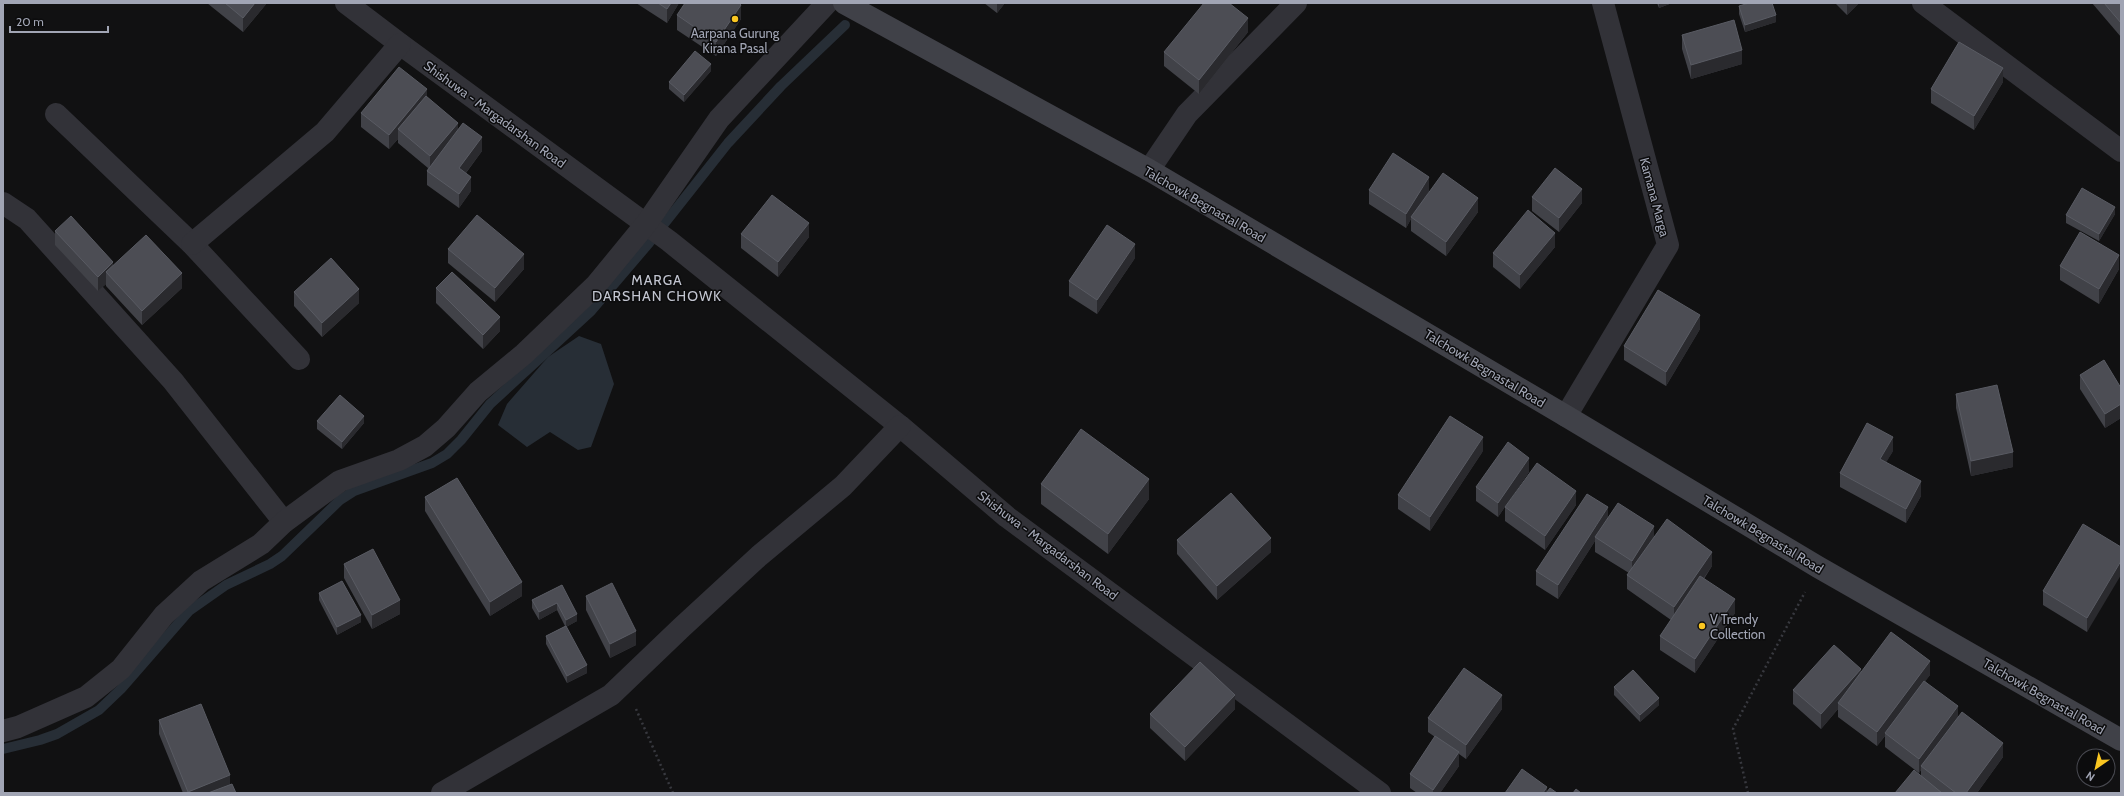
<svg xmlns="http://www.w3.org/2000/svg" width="2124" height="796" viewBox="0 0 2124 796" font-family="Cabin,sans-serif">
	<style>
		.water { fill: #272e36 }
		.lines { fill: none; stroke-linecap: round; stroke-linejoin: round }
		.stream { stroke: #272e36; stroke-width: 10 }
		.path { stroke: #38393f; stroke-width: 2.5; stroke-dasharray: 2 3; stroke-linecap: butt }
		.minor { stroke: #323238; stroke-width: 22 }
		.secondary { stroke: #404148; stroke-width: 22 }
		.wall { fill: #414248 }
		.shaded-wall { fill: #2a2a2e }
		.building { fill: #4c4d54; stroke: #595b63 }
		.poi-dot { fill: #fac621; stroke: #0c0c0d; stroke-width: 1.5 }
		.labels { text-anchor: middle; stroke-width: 3; stroke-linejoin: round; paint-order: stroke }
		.poi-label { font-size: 13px; fill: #a1a5b4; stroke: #0c0c0d }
		.street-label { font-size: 13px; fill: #a1a5b4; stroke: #0c0c0d }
		.neighbourhood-label { font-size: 14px; letter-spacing: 1px; fill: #c2c5d0; stroke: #0c0c0d }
	</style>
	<rect width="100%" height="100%" fill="#111112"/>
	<polygon class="water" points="579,336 601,344 614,384 591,447 578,450 550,432 527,447 498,425 507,404 548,357"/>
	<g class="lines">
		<polyline class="stream" points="3,749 40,740 57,734 99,710 121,689 189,611 226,585 270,564 282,556 340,500 354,491 432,463 447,454 461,440 490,404 591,311 649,243 728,143 781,86 845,25"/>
		<g class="path">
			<polyline points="636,709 673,793"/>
			<polyline points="1748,793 1733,729 1805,592"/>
		</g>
		<g class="minor">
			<polyline points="346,3 400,44 669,241 900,426 1007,517 1380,793"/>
			<polyline points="1923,3 2121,151"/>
			<polyline points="56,114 192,244 299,359"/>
			<polyline points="1149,170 1187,114 1296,3"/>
			<polyline points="3,203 27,219 173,381 284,522"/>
			<polyline points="192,244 325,132 400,44"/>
			<polyline points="1566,416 1668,245 1603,3"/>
			<polyline points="3,731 18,727 86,697 121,669 164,615 201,581 261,544 284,522 340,481 399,460 425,446 446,428 478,392 524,354 596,285 646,224 719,119 827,3"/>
			<polyline points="442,793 611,695 681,628 759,556 843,486 900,426"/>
		</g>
		<polyline class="secondary" points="844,3 1149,170 1566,416 1818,567 2121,740"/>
	</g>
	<g class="wall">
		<polygon points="207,3 267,3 243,32"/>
		<polygon points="636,3 679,3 667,23"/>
		<polygon points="984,3 1005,3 997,13"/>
		<polygon points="1657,3 1672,3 1659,8"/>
		<polygon points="1835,3 1859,3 1847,15"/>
		<polygon points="2092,3 2121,3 2121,37"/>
		<polygon points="1739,6 1776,22 1745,32 1739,14"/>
		<polygon points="677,15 741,19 716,56 677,30"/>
		<polygon points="1248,32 1199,94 1164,66 1164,52"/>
		<polygon points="1682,35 1742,64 1691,79 1682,49"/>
		<polygon points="711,71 684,102 669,89 669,82"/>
		<polygon points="2003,82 1974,130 1931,103 1931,89"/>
		<polygon points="427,97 458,129 482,151 466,173 471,191 459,208 427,185 427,171 428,168 398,143 398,139 389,149 361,127 361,113"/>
		<polygon points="1369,190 1429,191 1422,203 1478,212 1446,256 1411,231 1411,219 1406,228 1369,204"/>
		<polygon points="1532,197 1582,203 1559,232 1532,211"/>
		<polygon points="2115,214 2099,241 2066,223 2066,215"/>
		<polygon points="55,231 113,265 182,288 142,325 106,286 106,284 98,291 55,245"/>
		<polygon points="741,234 809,237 778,277 741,248"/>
		<polygon points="1555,247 1520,289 1493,267 1493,253"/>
		<polygon points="448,249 524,269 495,302 448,263"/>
		<polygon points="1135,258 1097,314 1069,296 1069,281"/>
		<polygon points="2060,266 2119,269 2099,304 2060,280"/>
		<polygon points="436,288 500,331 483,349 436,303"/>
		<polygon points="294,292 359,303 322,337 294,306"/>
		<polygon points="1700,329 1666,386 1624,360 1624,346"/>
		<polygon points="2080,375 2121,388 2121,418 2105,428 2080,389"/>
		<polygon points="1956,394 2013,467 1971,476 1956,408"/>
		<polygon points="317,421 364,423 342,449 317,429"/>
		<polygon points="1483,451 1430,531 1398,509 1398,495"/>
		<polygon points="1893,451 1886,462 1921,496 1906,523 1840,487 1840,473"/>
		<polygon points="1529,472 1498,517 1476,501 1476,487"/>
		<polygon points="1041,484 1149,499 1108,554 1041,504"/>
		<polygon points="425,497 522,596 490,616 425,511"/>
		<polygon points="1576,505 1545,550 1505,521 1505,507"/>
		<polygon points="1608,518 1654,537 1712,566 1704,579 1735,613 1695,673 1660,650 1660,636 1671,620 1627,589 1627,575 1629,573 1595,552 1595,541 1558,599 1536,585 1536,571"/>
		<polygon points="1177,540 1271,552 1217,600 1177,554"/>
		<polygon points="2121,547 2087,632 2043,605 2043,591"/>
		<polygon points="344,564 400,614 372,629 344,578"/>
		<polygon points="562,585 577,621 566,627 587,673 567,683 546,644 546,636 565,626 557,610 539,620 532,608 532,600"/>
		<polygon points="319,593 361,622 337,635 319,600"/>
		<polygon points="586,596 636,645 610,658 586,610"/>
		<polygon points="1861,672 1930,675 1925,681 1958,717 2003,757 1977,793 1895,793 1921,776 1921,770 1919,773 1885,747 1885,736 1877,746 1838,717 1838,709 1821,729 1793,704 1793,690"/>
		<polygon points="1614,687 1659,705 1640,722 1614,695"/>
		<polygon points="1235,709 1185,761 1150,728 1150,714"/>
		<polygon points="1502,709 1466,759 1459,754 1459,766 1440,793 1417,793 1410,788 1410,774 1435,737 1428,732 1428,718"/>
		<polygon points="159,720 230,785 236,793 183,793 159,734"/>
	</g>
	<g class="shaded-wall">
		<polygon points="255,3 267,3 243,32 243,18"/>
		<polygon points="671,3 679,3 667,23 667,9"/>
		<polygon points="997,3 1005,3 997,13"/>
		<polygon points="1659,3 1672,3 1659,8"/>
		<polygon points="1847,3 1859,3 1847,15"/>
		<polygon points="741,5 741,19 716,56 716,42"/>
		<polygon points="1776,15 1776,22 1745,32 1745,25"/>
		<polygon points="1248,18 1248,32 1199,94 1199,80"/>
		<polygon points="1742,50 1742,64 1691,79 1691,65"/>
		<polygon points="711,64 711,71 684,102 684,95"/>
		<polygon points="2003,68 2003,82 1974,130 1974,116"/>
		<polygon points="427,89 427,104 398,129 398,139 389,149 389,135"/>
		<polygon points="458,123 458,137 430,170 430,156"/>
		<polygon points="482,137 482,151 459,182 459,168"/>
		<polygon points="471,177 471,191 459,208 459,194"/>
		<polygon points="1429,177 1429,191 1412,217 1411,217 1411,219 1406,228 1406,214"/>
		<polygon points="1582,189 1582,203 1559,232 1559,218"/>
		<polygon points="1478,198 1478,212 1446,256 1446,242"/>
		<polygon points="2115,207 2115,214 2099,241 2099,234"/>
		<polygon points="809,223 809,237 778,277 778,262"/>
		<polygon points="1555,233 1555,247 1520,289 1520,275"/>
		<polygon points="1135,244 1135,258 1097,314 1097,300"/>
		<polygon points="524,254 524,269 495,302 495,288"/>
		<polygon points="2119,255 2119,269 2099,304 2099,289"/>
		<polygon points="113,262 113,277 106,272 106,284 98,291 98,277"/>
		<polygon points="182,273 182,288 142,325 142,311"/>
		<polygon points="359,289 359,303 322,337 322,323"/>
		<polygon points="1700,315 1700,329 1666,386 1666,372"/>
		<polygon points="500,317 500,331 483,349 483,335"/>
		<polygon points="2121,404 2121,418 2105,428 2105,414"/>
		<polygon points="364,416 364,423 342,449 342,442"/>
		<polygon points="1483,437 1483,451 1430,531 1430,517"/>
		<polygon points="1893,437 1893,451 1880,473 1880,459"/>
		<polygon points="2013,452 2013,467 1971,476 1971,461"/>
		<polygon points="1529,458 1529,472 1498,517 1498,503"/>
		<polygon points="1149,479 1149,499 1108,554 1108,534"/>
		<polygon points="1921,481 1921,496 1906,523 1906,509"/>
		<polygon points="1576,491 1576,505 1545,550 1545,536"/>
		<polygon points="1608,507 1608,521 1595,537 1595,541 1558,599 1558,585"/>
		<polygon points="1654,526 1654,540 1632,575 1632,561"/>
		<polygon points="1271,538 1271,552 1217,600 1217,586"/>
		<polygon points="1712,552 1712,566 1674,621 1674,607"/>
		<polygon points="2121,561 2121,575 2087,632 2087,618"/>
		<polygon points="522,582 522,596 490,616 490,602"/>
		<polygon points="1735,599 1735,613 1695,673 1695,659"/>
		<polygon points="400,600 400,614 372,629 372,615"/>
		<polygon points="557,603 557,610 539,620 539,612"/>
		<polygon points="577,614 577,621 566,627 566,620"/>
		<polygon points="361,615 361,622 337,635 337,627"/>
		<polygon points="636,631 636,645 610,658 610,644"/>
		<polygon points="1930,661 1930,675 1886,734 1885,733 1885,736 1877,746 1877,732"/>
		<polygon points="587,665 587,673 567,683 567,676"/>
		<polygon points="1861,669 1861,683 1838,703 1838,709 1821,729 1821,714"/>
		<polygon points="1235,695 1235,709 1185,761 1185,747"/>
		<polygon points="1502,695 1502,709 1466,759 1466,745"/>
		<polygon points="1659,698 1659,705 1640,722 1640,715"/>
		<polygon points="1958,706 1958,721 1921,766 1921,770 1919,773 1919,759"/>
		<polygon points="2003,743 2003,757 1977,793 1966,793"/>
		<polygon points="1459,752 1459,766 1440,793 1433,793 1433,790"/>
		<polygon points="230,775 230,789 220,793 188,793 188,792"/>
		<polygon points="1547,787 1547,793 1543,793"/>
	</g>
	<g class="building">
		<polygon points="225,3 255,3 243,18"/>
		<polygon points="658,3 671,3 667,9"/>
		<polygon points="685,3 739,3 741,5 716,42 677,15"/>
		<polygon points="1204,3 1229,3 1248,18 1199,80 1164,52"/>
		<polygon points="1749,3 1772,3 1776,15 1745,25 1739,6"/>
		<polygon points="2104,3 2121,3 2121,23"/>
		<polygon points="1734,20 1742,50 1691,65 1682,35"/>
		<polygon points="1959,42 2003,68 1974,116 1931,89"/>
		<polygon points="695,51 711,64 684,95 669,82"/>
		<polygon points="399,67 427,89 389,135 361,113"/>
		<polygon points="426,96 458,123 430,156 398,129"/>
		<polygon points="463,123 482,137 459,168 471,177 459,194 427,171"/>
		<polygon points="1393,153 1429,177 1406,214 1369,190"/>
		<polygon points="1555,168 1582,189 1559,218 1532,197"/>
		<polygon points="1443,173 1478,198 1446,242 1411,217"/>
		<polygon points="2082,188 2115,207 2099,234 2066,215"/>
		<polygon points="772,195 809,223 778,262 741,234"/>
		<polygon points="1528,210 1555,233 1520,275 1493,253"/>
		<polygon points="477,215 524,254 495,288 448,249"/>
		<polygon points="71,216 113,262 98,277 55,231"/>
		<polygon points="1107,225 1135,244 1097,300 1069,281"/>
		<polygon points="2080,232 2119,255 2099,289 2060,266"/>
		<polygon points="146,235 182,273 142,311 106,272"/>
		<polygon points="331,258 359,289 322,323 294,292"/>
		<polygon points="452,272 500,317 483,335 436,288"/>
		<polygon points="1658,290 1700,315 1666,372 1624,346"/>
		<polygon points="2104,360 2121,388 2121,404 2105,414 2080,375"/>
		<polygon points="1997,385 2013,452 1971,461 1956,394"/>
		<polygon points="340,395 364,416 342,442 317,421"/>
		<polygon points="1450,416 1483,437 1430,517 1398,495"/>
		<polygon points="1867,423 1893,437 1880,459 1921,481 1906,509 1840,473"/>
		<polygon points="1081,429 1149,479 1108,534 1041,484"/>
		<polygon points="1508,442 1529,458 1498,503 1476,487"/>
		<polygon points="1537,463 1576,491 1545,536 1505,507"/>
		<polygon points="457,478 522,582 490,602 425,497"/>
		<polygon points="1231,493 1271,538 1217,586 1177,540"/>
		<polygon points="1587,494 1608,507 1558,585 1536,571"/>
		<polygon points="1618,503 1654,526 1632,561 1595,537"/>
		<polygon points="1667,519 1712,552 1674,607 1627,575"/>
		<polygon points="2083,524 2121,547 2121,561 2087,618 2043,591"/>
		<polygon points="373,549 400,600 372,615 344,564"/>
		<polygon points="1700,576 1735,599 1695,659 1660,636"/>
		<polygon points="342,581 361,615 337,627 319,593"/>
		<polygon points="612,583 636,631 610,644 586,596"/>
		<polygon points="562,585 577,614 566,620 557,603 539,612 532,600"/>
		<polygon points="566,626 587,665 567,676 546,636"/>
		<polygon points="1891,632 1930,661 1877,732 1838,703"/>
		<polygon points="1834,645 1861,669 1821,714 1793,690"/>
		<polygon points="1200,662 1235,695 1185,747 1150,714"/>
		<polygon points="1464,668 1502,695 1466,745 1428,718"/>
		<polygon points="1633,670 1659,698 1640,715 1614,687"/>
		<polygon points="1924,681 1958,706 1919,759 1885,733"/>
		<polygon points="201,704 230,775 188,792 159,720"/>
		<polygon points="1962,712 2003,743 1966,793 1956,793 1921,766"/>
		<polygon points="1435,736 1459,752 1433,790 1410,774"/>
		<polygon points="1522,769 1547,787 1543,793 1505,793"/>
		<polygon points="1914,770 1942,793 1895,793"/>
		<polygon points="232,784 236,793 208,793"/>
		<polygon points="1550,788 1557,793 1546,793"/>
		<polygon points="1576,789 1581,793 1573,793"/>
	</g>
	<g class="poi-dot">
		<circle cx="735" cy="19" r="4"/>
		<circle cx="1702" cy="626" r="4"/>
	</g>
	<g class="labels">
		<g class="poi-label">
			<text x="735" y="38">Aarpana Gurung<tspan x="735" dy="15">Kirana Pasal</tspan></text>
			<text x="1710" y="624" text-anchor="start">V Trendy<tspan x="1710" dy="15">Collection</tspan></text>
		</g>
		<g class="street-label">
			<text transform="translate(495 114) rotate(36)" y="5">Shishuwa - Margadarshan Road</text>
			<text transform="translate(1655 197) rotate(75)" y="5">Kamana Marga</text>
			<text transform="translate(1205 204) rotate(30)" y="5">Talchowk Begnastal Road</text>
			<text transform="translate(1485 368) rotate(31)" y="5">Talchowk Begnastal Road</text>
			<text transform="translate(1763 534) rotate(31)" y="5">Talchowk Begnastal Road</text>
			<text transform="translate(1048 545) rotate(37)" y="5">Shishuwa - Margadarshan Road</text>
			<text transform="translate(2044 696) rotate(30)" y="5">Talchowk Begnastal Road</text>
		</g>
		<g class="neighbourhood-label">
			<text x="657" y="285">MARGA<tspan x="657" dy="16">DARSHAN CHOWK</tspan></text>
		</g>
	</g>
	<rect width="2124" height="796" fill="none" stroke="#a1a5b4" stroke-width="8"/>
	<g transform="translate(2096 768) rotate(214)"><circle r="19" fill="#0c0c0d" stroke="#484950"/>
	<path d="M0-3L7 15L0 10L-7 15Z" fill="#fac621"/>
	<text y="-6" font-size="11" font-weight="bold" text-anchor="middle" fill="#a1a5b4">N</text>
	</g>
	<path d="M10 26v6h98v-6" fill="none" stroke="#a1a5b4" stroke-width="2"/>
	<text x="16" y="26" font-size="12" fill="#a1a5b4" stroke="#0c0c0d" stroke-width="3" paint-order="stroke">20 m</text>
</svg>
